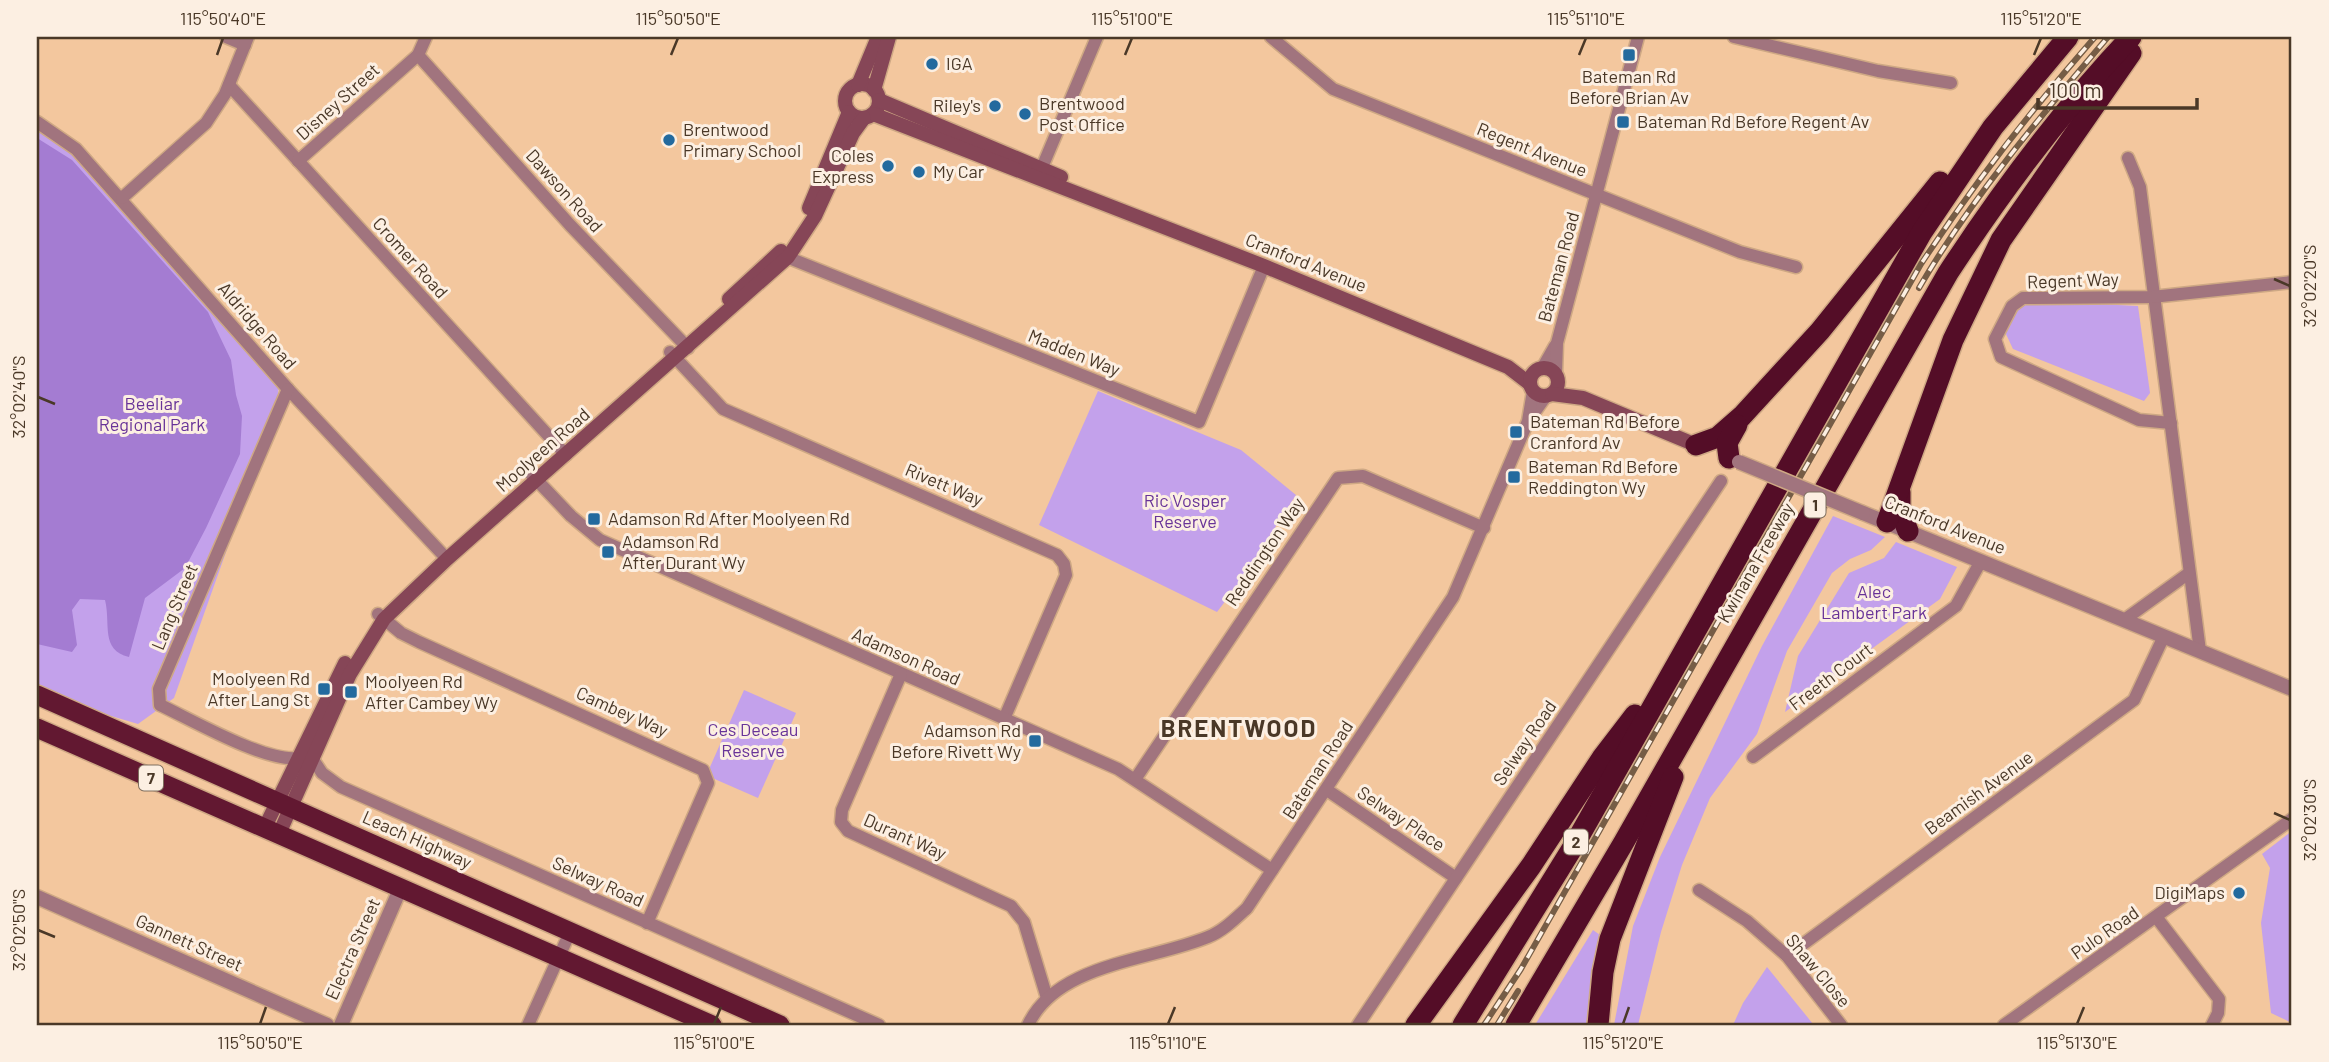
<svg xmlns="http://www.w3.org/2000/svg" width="2329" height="1062" viewBox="0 0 2329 1062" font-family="Barlow,sans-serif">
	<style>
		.green { fill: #c3a1eb }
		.forest { fill: #a47cd2 }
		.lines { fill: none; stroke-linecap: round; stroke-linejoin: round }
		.minor-casing { stroke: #cea884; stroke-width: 15 }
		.tertiary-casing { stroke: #cea884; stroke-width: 17 }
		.secondary-casing { stroke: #cea884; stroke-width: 17 }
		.trunk-casing { stroke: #cea884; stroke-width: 22 }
		.motorway-casing { stroke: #cea884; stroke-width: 24 }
		.minor { stroke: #a1747e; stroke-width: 12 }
		.tertiary { stroke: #a1747e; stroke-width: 14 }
		.secondary { stroke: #864657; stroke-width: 14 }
		.trunk { stroke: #621831; stroke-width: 19 }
		.motorway { stroke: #540d27; stroke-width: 21 }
		.rail-casing { stroke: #765d46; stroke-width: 6 }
		.rail { stroke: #fcefe2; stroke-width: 3.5; stroke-dasharray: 10; stroke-linecap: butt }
		.tertiary-bridge-casing { stroke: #cea884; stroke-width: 17; stroke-linecap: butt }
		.tertiary-bridge { stroke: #a1747e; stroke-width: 14 }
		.ticks { fill: none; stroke: #4a3827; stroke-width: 2.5 }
		.poi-dot { fill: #236a9e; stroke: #fcefe2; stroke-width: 2.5 }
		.labels { text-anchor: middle; stroke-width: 6; stroke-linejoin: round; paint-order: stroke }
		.shield { fill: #fcefe2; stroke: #7f6f5f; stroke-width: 2 }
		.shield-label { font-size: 16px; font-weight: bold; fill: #4a3827 }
		.poi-label { font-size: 18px; fill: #4a3827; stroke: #fcefe2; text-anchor: start }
		.street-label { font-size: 18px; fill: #4a3827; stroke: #fcefe2 }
		.park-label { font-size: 18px; fill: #683398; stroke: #fcefe2 }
		.district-label { font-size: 24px; font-weight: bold; letter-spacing: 2px; fill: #4a3827; stroke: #fcefe2 }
		.neatline { fill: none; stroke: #4a3827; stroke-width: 2.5 }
		.ticks-label { font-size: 18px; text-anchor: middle; fill: #4a3827 }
	</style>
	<rect width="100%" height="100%" fill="#f3c79e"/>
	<g class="green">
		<polygon points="37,128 74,154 279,385 276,412 174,698 138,724 91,710 37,686"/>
		<polygon points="2036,301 2138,306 2150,393 2144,401 2013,349 2005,332 2019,308"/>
		<polygon points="1098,391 1241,450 1296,495 1240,582 1217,612 1039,525"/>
		<polygon points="1833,516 1885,537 1871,550 1850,559 1832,573 1787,651 1757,734 1710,798 1682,865 1661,932 1638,1025 1614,1025 1633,926 1660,857 1762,646"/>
		<polygon points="1896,542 1957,567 1940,599 1785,712 1798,656 1849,573 1884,558"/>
		<polygon points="744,690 796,713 758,798 710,777 710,767"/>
		<polygon points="2292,831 2292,1023 2271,1013 2261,923 2270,868 2262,854"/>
		<polygon points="1593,930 1600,935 1586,1025 1535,1025"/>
		<polygon points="1767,967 1813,1024 1733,1025 1743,1003"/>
	</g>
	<path class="forest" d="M37,138L72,160L208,312L231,360L236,395L242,416L240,454L206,528L185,568L145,598L129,657C100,650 111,624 105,600L80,599L72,610L77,645L72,652L37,644Z"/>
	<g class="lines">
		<defs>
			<g id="minor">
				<polyline points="226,37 245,45"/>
				<polyline points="1271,37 1333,89 1740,252 1796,267"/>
				<polyline points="1734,37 1878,71 1951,83"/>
				<polyline points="418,55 570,225 688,348"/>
				<polyline points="229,85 566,455"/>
				<polyline points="37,122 76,149 288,389 447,559"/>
				<polyline points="2128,158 2140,187 2200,651"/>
				<polyline points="298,161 418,55 426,37"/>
				<polyline points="1038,177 1097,37"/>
				<polyline points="122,198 206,123 225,94 248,37"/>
				<polyline points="779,254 1199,422 1264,266"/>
				<polyline points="670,352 723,409 1057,555 1064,564 1066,575 1004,719"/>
				<polyline points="1543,367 1555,346"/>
				<polyline points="1556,373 1557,343 1638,37"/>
				<path d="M288,389L159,689L160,705C192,720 265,762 297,758"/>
				<polyline points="1529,420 1546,396"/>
				<polyline points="2171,423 2139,420 2001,357 1995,339 2012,306 2023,298 2152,297 2292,282"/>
				<polyline points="531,474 571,516 600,540 1118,769 1272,870"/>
				<polyline points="378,614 401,633 419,642 703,770 708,783 647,923"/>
				<polyline points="2124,620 2189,573"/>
				<polyline points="901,674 842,810 841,822 848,831 1011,906 1024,922 1047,998"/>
				<polyline points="1753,757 1956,606 1981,561"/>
				<polyline points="312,758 322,773 341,787 879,1025"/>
				<polyline points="1136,778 1338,478 1363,476 1484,528"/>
				<polyline points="1327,790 1456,878"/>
				<polyline points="1699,890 1747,921 1787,956 1841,1025"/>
				<polyline points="2157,918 2219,999 2218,1013 2212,1025"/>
				<polyline points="1787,956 2134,700 2164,636"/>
				<polyline points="528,1025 571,930"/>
				<path d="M1028,1025C1057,963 1150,961 1208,937C1223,931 1235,919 1247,908L1453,597L1528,421L1533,391"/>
				<polyline points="1358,1025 1721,481"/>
				<polyline points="2004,1025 2292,819"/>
			</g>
			<g id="tertiary">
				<polyline points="1863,513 2292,689"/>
				<polyline points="37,897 327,1025"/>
				<polyline points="341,1025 401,887"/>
			</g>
			<g id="secondary">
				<circle cx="862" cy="101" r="17"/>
				<polyline points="858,85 878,37"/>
				<polyline points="874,90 889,37"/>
				<polyline points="879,100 1061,177"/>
				<polyline points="873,114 1264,266 1508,367 1530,384"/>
				<polyline points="809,208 849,112"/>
				<polyline points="729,299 781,251"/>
				<circle cx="1544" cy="382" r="14"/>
				<polyline points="1552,394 1583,398 1696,445"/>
				<polyline points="265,827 345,663"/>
				<polyline points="279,834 350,674 384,619 447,559 788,257 815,216 853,133 864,118"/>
			</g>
			<g id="trunk">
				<polyline points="37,695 780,1025"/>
				<polyline points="37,728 712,1025"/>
			</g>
			<g id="motorway">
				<polyline points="1696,445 1718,437 1742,416 1820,331 1940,182"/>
				<polyline points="1729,458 1727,443 1737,425"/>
				<polyline points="1900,492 1900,511 1908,531"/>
				<polyline points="1887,522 1953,340 2001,240 2131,53"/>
				<polyline points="1416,1025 1531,866 1602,758 1635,715"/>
				<polyline points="1463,1025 1573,847 1922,232 1993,127 2068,37"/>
				<path d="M1516,1025L1624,842L1948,273C2003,189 2062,110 2131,37"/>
				<polyline points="1598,1025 1603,972 1610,939 1673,777"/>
			</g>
		</defs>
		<use href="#minor" class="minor-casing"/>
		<use href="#tertiary" class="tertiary-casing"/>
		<use href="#secondary" class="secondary-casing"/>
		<use href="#trunk" class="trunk-casing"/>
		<use href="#motorway" class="motorway-casing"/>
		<use href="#minor" class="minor"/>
		<use href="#tertiary" class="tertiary"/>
		<use href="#secondary" class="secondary"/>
		<use href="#trunk" class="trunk"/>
		<use href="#motorway" class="motorway"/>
		<defs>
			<g id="rail">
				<path d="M1919,288C1972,197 2040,117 2108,37"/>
				<path d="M1484,1025L1521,969L1921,264C1975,182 2031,110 2095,37"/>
				<polyline points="1497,1025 1518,991"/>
			</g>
		</defs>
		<use href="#rail" class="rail-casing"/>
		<use href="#rail" class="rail"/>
		<defs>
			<polyline id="tertiary-bridge" points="1739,462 1863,513"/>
		</defs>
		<use href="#tertiary-bridge" class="tertiary-bridge-casing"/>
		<use href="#tertiary-bridge" class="tertiary-bridge"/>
	</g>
	<path class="ticks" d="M217,55L223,38M671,55L678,38M1125,55L1132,38M1579,55L1586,38M2034,55L2041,38M2274,279L2290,286M38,397L55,404M2274,813L2290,820M38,930L55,937M260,1024L266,1007M714,1024L721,1007M1168,1024L1175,1007M1623,1024L1629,1007M2077,1024L2084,1007"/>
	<g class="poi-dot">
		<rect x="1622" y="48" width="14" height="14" rx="3.5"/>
		<circle cx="932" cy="64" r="7"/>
		<circle cx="995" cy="106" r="7"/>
		<circle cx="1025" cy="114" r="7"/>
		<rect x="1616" y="115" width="14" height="14" rx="3.5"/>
		<circle cx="669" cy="140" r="7"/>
		<circle cx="888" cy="166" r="7"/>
		<circle cx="919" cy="172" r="7"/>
		<rect x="1509" y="425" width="14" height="14" rx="3.5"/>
		<rect x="1507" y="470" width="14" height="14" rx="3.5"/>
		<rect x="587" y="512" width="14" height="14" rx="3.5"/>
		<rect x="601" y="545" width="14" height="14" rx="3.5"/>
		<rect x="317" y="682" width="14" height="14" rx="3.5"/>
		<rect x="344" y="685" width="14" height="14" rx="3.5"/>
		<rect x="1028" y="734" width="14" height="14" rx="3.5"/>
		<circle cx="2239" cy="893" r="7"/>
	</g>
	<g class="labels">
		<g class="shield">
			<rect x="1804.5" y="492.5" width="21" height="25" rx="5"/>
			<rect x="139" y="765.5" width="24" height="25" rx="5"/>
			<rect x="1564" y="829.5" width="24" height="25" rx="5"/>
		</g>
		<g class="shield-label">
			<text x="1815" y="511">1</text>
			<text x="151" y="784">7</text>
			<text x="1576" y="848">2</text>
		</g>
		<g class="poi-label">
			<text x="946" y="70">IGA</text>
			<text x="1629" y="83" text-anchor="middle">Bateman Rd<tspan x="1629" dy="21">Before Brian Av</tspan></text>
			<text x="1039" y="110">Brentwood<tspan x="1039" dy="21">Post Office</tspan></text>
			<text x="981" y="112" text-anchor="end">Riley's</text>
			<text x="1637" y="128">Bateman Rd Before Regent Av</text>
			<text x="683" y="136">Brentwood<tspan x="683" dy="21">Primary School</tspan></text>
			<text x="874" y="162" text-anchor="end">Coles<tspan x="874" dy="21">Express</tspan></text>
			<text x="933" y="178">My Car</text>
			<text x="1530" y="428">Bateman Rd Before<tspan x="1530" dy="21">Cranford Av</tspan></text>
			<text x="1528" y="473">Bateman Rd Before<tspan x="1528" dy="21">Reddington Wy</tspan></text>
			<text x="608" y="525">Adamson Rd After Moolyeen Rd</text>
			<text x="622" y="548">Adamson Rd<tspan x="622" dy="21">After Durant Wy</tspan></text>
			<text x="310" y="685" text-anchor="end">Moolyeen Rd<tspan x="310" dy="21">After Lang St</tspan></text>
			<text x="365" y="688">Moolyeen Rd<tspan x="365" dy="21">After Cambey Wy</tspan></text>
			<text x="1021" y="737" text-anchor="end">Adamson Rd<tspan x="1021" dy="21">Before Rivett Wy</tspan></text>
			<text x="2225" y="899" text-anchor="end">DigiMaps</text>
		</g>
		<g class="street-label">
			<text transform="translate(338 102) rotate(-42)" y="6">Disney Street</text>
			<text transform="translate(1532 150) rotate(22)" y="6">Regent Avenue</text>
			<text transform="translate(564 191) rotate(48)" y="6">Dawson Road</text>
			<text transform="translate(410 258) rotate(48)" y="6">Cromer Road</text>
			<text transform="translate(1306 263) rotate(22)" y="6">Cranford Avenue</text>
			<text transform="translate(1559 267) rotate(-75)" y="6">Bateman Road</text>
			<text transform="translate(2073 281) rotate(-2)" y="6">Regent Way</text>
			<text transform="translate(257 326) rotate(49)" y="6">Aldridge Road</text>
			<text transform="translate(1074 353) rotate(22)" y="6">Madden Way</text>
			<text transform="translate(543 450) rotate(-41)" y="6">Moolyeen Road</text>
			<text transform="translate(944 485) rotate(23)" y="6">Rivett Way</text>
			<text transform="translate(1945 525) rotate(22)" y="6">Cranford Avenue</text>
			<text transform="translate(1265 552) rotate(-56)" y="6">Reddington Way</text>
			<text transform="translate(1756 563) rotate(-60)" y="6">Kwinana Freeway</text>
			<text transform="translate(175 607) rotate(-67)" y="6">Lang Street</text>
			<text transform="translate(906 657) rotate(24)" y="6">Adamson Road</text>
			<text transform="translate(1831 677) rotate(-37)" y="6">Freeth Court</text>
			<text transform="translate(622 712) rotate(24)" y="6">Cambey Way</text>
			<text transform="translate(1525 743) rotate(-56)" y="6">Selway Road</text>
			<text transform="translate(1318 770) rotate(-57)" y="6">Bateman Road</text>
			<text transform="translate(1979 793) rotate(-36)" y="6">Beamish Avenue</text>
			<text transform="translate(1401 819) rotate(34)" y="6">Selway Place</text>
			<text transform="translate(905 837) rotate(24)" y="6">Durant Way</text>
			<text transform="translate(417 840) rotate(24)" y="6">Leach Highway</text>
			<text transform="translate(598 882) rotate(24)" y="6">Selway Road</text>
			<text transform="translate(2105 933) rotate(-35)" y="6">Pulo Road</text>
			<text transform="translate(189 943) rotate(24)" y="6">Gannett Street</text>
			<text transform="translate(353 949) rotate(-66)" y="6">Electra Street</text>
			<text transform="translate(1818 971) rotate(50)" y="6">Shaw Close</text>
		</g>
		<g class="park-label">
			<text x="152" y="410">Beeliar<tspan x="152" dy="21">Regional Park</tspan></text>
			<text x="1185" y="507">Ric Vosper<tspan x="1185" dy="21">Reserve</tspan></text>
			<text x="1874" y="598">Alec<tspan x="1874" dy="21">Lambert Park</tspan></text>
			<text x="753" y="736">Ces Deceau<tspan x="753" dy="21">Reserve</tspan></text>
		</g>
		<g class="district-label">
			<text x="1239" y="737">BRENTWOOD</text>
		</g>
	</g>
	<rect width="2329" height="1062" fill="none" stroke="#fcefe2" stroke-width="77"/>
	<path d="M2038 98v10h159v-10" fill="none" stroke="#4a3827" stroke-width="3.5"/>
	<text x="2049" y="98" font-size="21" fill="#4a3827" stroke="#fcefe2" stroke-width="5" paint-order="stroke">100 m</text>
	<rect x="38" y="38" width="2252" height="986" class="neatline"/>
	<g class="ticks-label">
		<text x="223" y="25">115°50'40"E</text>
		<text x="678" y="25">115°50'50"E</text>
		<text x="1132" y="25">115°51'00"E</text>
		<text x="1586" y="25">115°51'10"E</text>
		<text x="2041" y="25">115°51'20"E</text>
		<text transform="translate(2310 286) rotate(-90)" y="6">32°02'20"S</text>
		<text transform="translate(19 397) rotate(-90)" y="6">32°02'40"S</text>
		<text transform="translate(2310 820) rotate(-90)" y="6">32°02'30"S</text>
		<text transform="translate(19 930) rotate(-90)" y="6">32°02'50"S</text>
		<text x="260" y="1049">115°50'50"E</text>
		<text x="714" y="1049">115°51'00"E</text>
		<text x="1168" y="1049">115°51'10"E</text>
		<text x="1623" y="1049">115°51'20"E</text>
		<text x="2077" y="1049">115°51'30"E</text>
	</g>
</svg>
